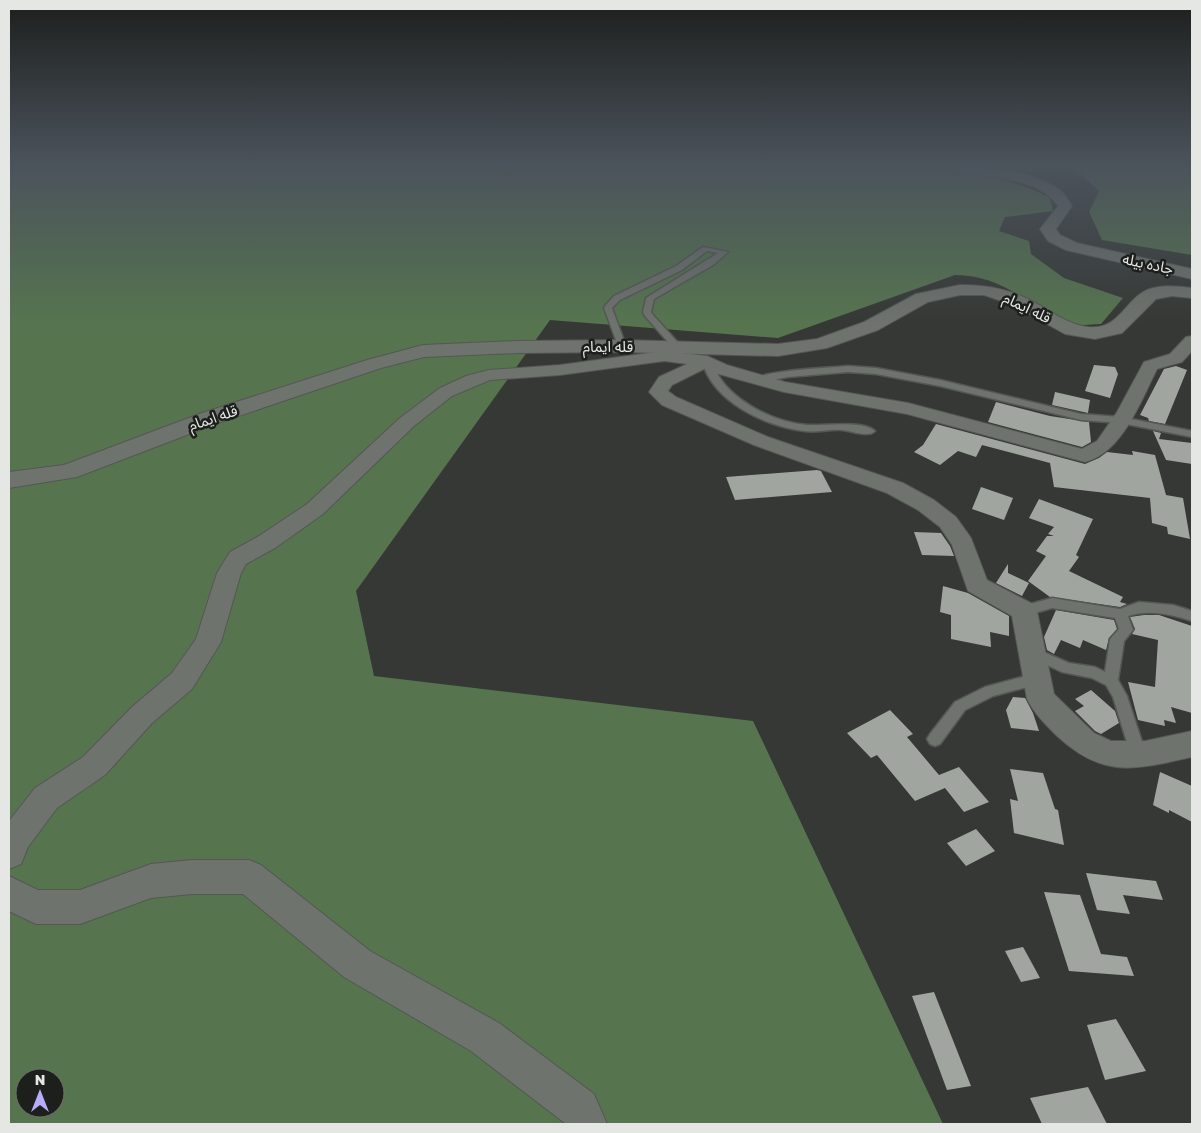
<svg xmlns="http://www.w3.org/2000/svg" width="1201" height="1133" viewBox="0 0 1201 1133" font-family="'Golos Text','Noto Sans Arabic',sans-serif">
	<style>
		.forest { fill: #56754f; fill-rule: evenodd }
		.building { fill: #a1a5a0 }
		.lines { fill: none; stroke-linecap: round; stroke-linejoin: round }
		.lane-casing { stroke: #545753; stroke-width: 3 }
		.street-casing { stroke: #545753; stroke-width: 2 }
		.secondary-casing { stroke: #545753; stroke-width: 2 }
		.lane { fill: #6f736e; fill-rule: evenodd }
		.street { fill: #6f736e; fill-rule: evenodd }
		.secondary { fill: #6f736e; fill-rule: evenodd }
		.labels { text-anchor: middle; stroke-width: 5; stroke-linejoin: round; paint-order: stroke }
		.far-street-label { font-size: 15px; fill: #e5e7e4; stroke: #1d1f1d }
	</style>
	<rect width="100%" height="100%" fill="#353834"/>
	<g class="forest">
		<path d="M26,167H941C979,174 1015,179 1050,198L1053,211L1005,217L999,231L1029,241L1031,254L1064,278L1123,298L1101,324C1093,324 1084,326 1077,324C1031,312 1008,275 955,275L778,338L550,320L356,591L374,676L753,721L943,1124H9V176ZM25,1078H55V1108H25Z"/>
		<polygon points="1073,167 1192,167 1192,255 1102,240 1089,212 1099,191"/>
	</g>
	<g class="building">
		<polygon points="1094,365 1115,367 1118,374 1110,398 1085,391"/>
		<polygon points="1176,366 1187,370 1165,424 1149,421 1148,418 1140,415 1164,369"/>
		<polygon points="1055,392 1090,400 1088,413 1052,405"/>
		<polygon points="996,402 1050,416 1089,422 1091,442 1082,447 988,422"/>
		<polygon points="936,424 1085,464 1099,458 1107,452 1133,455 1132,451 1155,455 1166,495 1183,498 1190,539 1168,534 1167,527 1152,523 1150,498 1054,487 1050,463 982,445 976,457 958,451 940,465 914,452 923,445"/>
		<polygon points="1153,431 1161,433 1159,439 1192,443 1192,464 1166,460"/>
		<polygon points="817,470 821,471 832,492 735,500 726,477"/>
		<polygon points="981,487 1013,498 1004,520 972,509"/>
		<polygon points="1039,499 1093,519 1076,555 1079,557 1069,571 1123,597 1120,602 1127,604 1120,607 1050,597 1028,581 1046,556 1036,551 1047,536 1054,536 1048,534 1054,527 1029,518"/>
		<polygon points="914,532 941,533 950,546 954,556 922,555"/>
		<polygon points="1008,564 1008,573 1029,583 1022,596 996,583"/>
		<polygon points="943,586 968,593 1009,616 1009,636 990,632 991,647 951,639 951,615 940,612"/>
		<polygon points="1056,610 1114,620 1117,629 1109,638 1106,650 1083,640 1080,648 1061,640 1054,654 1047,650 1044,637"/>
		<polygon points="1144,615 1159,615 1192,626 1192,713 1171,707 1176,723 1164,720 1165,726 1138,720 1128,682 1155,687 1158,640 1132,634 1135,629 1130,617"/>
		<polygon points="1091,690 1115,711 1119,723 1101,734 1095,731 1075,711 1084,706 1075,699"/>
		<polygon points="1013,697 1025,698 1033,713 1039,731 1011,728 1006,710"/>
		<polygon points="890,710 913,734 907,737 939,775 959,767 989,802 964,812 945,788 915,801 877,755 871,758 847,733"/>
		<polygon points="1010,769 1043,773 1055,809 1058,810 1064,845 1014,833 1010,799 1018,801"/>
		<polygon points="1160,772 1192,786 1192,822 1169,810 1169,813 1153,805"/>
		<polygon points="976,829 995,851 966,866 947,843"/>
		<polygon points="1086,873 1156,881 1163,900 1123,895 1130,914 1097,910"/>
		<polygon points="1044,892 1080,895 1101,954 1127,957 1134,976 1069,971"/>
		<polygon points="1023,947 1028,956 1040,978 1021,982 1005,951"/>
		<polygon points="934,992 971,1086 947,1090 912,996"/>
		<polygon points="1116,1019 1146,1071 1105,1080 1087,1025"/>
		<polygon points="1088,1087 1107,1124 1042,1124 1030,1098"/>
	</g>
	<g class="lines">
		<defs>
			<g id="lane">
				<polygon points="703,247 728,252 713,265 654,299 651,312 653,315 681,346 681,350 675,350 645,316 643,312 646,298 718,253 707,251 682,270 620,300 612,308 626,346 622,349 619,348 604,308 605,306 614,296 676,266"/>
				<path d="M707,358L712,361C722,397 771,422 807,425C822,426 864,420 875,431C868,438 852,431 842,430C829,429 817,433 804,431C765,426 713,402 702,361Z"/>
				<path d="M848,366L876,368L940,380L1081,414L1121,417L1192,431V437L1121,423L1081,420L940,386L876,374L848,372L788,377L757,383L752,380C765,370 829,368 848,366Z"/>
				<path d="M1052,598L1120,609L1139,602L1173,605L1192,611V621C1171,614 1149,609 1128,616L1133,630L1124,641L1118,680L1127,696L1146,754L1144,759L1138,761L1132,759L1113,697L1106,685L1092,678L1062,672L1027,656L1025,652L1027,648L1032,647L1069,663L1095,667L1105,672L1110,639L1119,629L1115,618L1052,608L1024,616L1019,615L1017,611L1019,607Z"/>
				<polygon points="1037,673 1042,675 1044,679 1042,683 993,696 965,710 940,744 935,746 930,744 927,739 930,734 955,702 985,687"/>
			</g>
			<g id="street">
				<path d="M1192,336V351L1182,362L1157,369C1141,401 1122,453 1085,462L907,414L784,392L715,373L706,368L672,385L668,391L676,397L768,437L903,483L934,500L956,517L971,538L987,580L1033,604L1037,611L1054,694L1094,733L1111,741H1145L1192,731V757C1134,770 1103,779 1056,735C1045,724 1034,713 1027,699L1012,616L968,591L952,545L940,527L918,510L887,493L754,445L662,405L649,392L659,377L687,364L664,361L560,375L490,380L452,396L414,426L323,514L275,548L246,564L241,573L221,642L192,689L152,723L105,775L57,808L28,847L21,864L9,869V821L35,788L83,757L132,707L172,673L196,639L217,573L230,552L259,536L307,504L400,418L440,388L466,376L489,370L560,365L664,351L707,356L727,365L785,382L908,403L1082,449L1097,441L1117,412L1144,362L1170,354L1186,337Z"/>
				<polygon points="192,860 249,860 261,865 370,951 499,1023 594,1094 607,1124 566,1124 471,1051 344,977 243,894 192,894 151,898 80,924 36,924 9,911 9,876 38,890 80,890 151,864"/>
			</g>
			<g id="secondary">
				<path d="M952,167C981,164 1042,173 1063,193C1067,197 1069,202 1072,206L1056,229L1060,235L1077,243L1192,269V279L1066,250L1048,241L1040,229L1058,206C1042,181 1001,178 975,174C967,172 957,173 952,167Z"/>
				<path d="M960,285C983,285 1005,288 1026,298C1048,308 1071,329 1096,327C1118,326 1126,302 1143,292C1156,284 1178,286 1192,288V298L1172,296L1156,299L1122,333L1095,339L1065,334L1013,305L984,295H960L928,302L878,330L827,348L778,356L622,352L517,353L424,357L381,368L218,423L77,477L9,488V472L64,465L202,413L367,360L423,345L517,341L622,340L778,344L817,339L864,322L916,294Z"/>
			</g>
		</defs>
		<use href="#lane" class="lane-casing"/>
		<use href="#street" class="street-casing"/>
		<use href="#secondary" class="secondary-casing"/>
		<use href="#lane" class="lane"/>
		<use href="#street" class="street"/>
		<use href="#secondary" class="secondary"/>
	</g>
	<linearGradient id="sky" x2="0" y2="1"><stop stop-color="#1d1f1d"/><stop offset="0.51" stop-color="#4b535c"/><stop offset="1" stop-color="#4b535c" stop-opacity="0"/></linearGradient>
	<rect width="1201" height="325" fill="url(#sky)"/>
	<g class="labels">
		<g class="far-street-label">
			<text transform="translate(1148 264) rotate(12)" y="5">جاده بیله</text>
			<text transform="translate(1027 308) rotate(26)" y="5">قله ایمام</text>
			<text x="608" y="352">قله ایمام</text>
			<text transform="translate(213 418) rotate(-19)" y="5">قله ایمام</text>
		</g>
	</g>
	<rect width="1201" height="1133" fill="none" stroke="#e5e7e4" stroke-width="20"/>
	<g transform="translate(40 1093)"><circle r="24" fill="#1d1f1d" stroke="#6d6f6d"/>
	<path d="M0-4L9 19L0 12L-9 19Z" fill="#b6acf8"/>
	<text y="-8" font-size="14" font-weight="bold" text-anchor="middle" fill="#e5e7e4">N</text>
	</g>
</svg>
